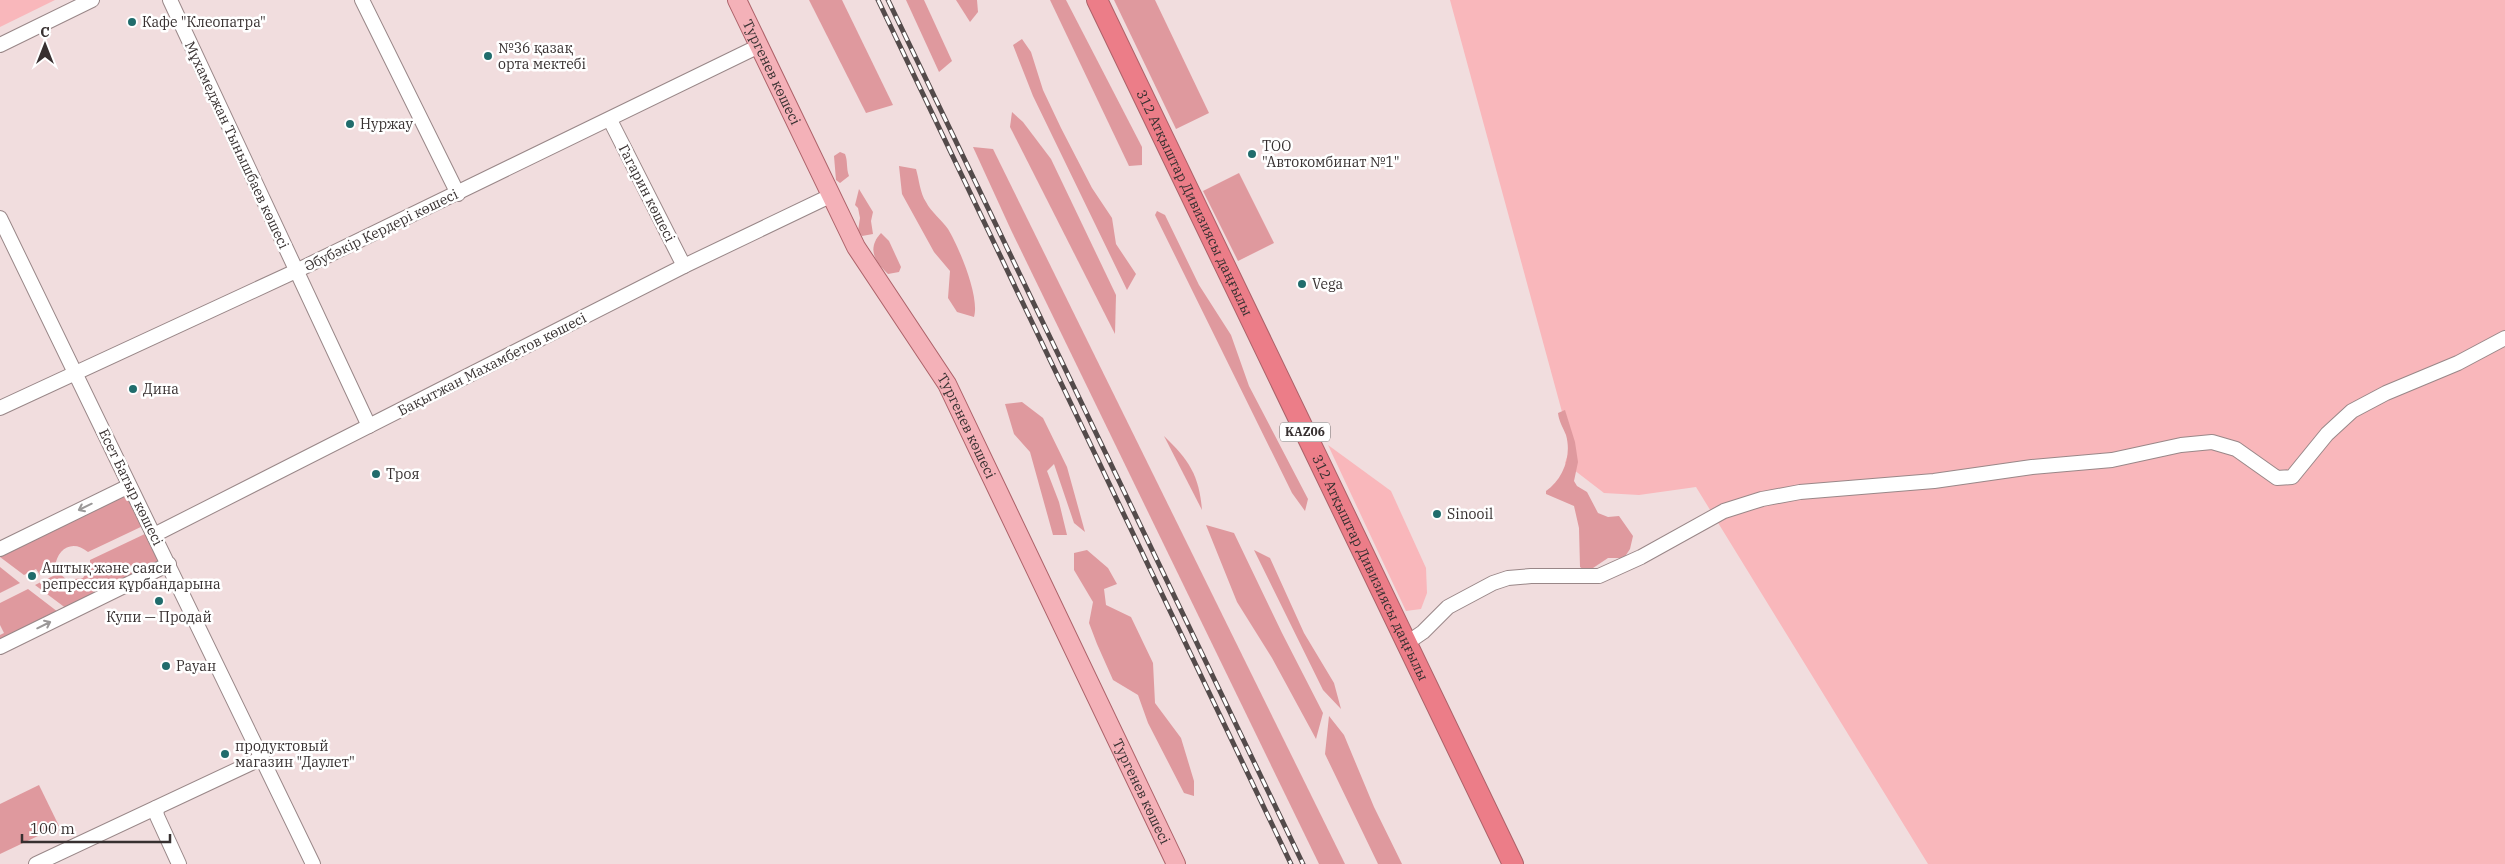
<svg xmlns="http://www.w3.org/2000/svg" width="2505" height="864" viewBox="0 0 2505 864" font-family="'IBM Plex Serif',serif">
	<style>
		.green { fill: #f9b7bb }
		.forest { fill: #df999e }
		.lines { fill: none; stroke-linecap: round; stroke-linejoin: round }
		.minor-casing { stroke: #998788; stroke-width: 16 }
		.major-casing { stroke: #ad6269; stroke-width: 20 }
		.highway-casing { stroke: #ad6269; stroke-width: 22 }
		.minor { stroke: #fff; stroke-width: 14 }
		.major { stroke: #f4b1b8; stroke-width: 18 }
		.highway { stroke: #ec7d88; stroke-width: 20 }
		.rail-casing { stroke: #544b4b; stroke-width: 5 }
		.rail { stroke: #fff; stroke-width: 3; stroke-dasharray: 9; stroke-linecap: butt }
		.oneway { stroke: #9b9898 }
		.poi-dot { fill: #206c6c; stroke: #fff; stroke-width: 2 }
		.labels { text-anchor: middle; stroke-width: 5; stroke-linejoin: round; paint-order: stroke }
		.shield { fill: #fff; stroke: #736e6e; stroke-width: 1 }
		.shield-label { font-size: 12px; font-weight: bold; fill: #373030 }
		.poi-label { font-size: 14px; fill: #373030; stroke: #fff; text-anchor: start }
		.street-label { font-size: 14px; fill: #373030; stroke: #fff }
	</style>
	<rect width="100%" height="100%" fill="#f1ddde"/>
	<g class="green">
		<polygon points="0,0 55,0 0,27"/>
		<polygon points="1450,0 2505,0 2505,864 1928,864 1696,487 1639,495 1604,493 1565,463 1571,445"/>
		<polygon points="1328,445 1391,491 1426,568 1427,593 1421,609 1406,611"/>
	</g>
	<g class="forest">
		<polygon points="809,0 842,0 893,105 866,113"/>
		<polygon points="906,0 924,0 952,61 939,72"/>
		<polygon points="956,0 977,0 978,12 970,22"/>
		<polygon points="1050,0 1066,0 1142,147 1142,165 1129,166"/>
		<polygon points="1114,0 1155,0 1209,113 1176,129"/>
		<polygon points="1022,39 1031,52 1043,90 1061,128 1092,188 1112,218 1116,244 1136,274 1127,290 1033,96 1013,45"/>
		<polygon points="1012,112 1023,122 1051,159 1116,295 1115,334 1010,127"/>
		<polygon points="973,147 993,149 1345,864 1319,864 1011,230"/>
		<path d="M840,152L845,154C848,161 846,168 849,176L840,183L836,180L834,156Z"/>
		<path d="M899,166L916,169C919,179 920,193 926,202C931,212 942,220 948,229C959,247 980,297 974,317L957,312L948,298L950,271L934,252L902,194Z"/>
		<polygon points="1239,173 1274,243 1238,261 1203,191"/>
		<polygon points="859,189 873,212 871,221 873,234 862,236 858,231 860,218 858,208 855,205"/>
		<polygon points="1157,211 1165,215 1199,285 1231,335 1249,386 1308,499 1305,511 1292,493 1155,215"/>
		<path d="M881,233L889,241L901,267L899,272L888,274C874,261 867,248 881,233Z"/>
		<polygon points="1022,402 1043,418 1067,467 1085,532 1074,523 1054,464 1047,471 1059,502 1067,535 1053,535 1030,452 1014,434 1005,404"/>
		<path d="M1565,410L1575,442L1578,462L1574,481L1577,486L1587,492L1598,513L1608,517L1619,516L1633,536L1630,549L1624,558H1608L1587,572L1580,567L1579,528L1574,506L1546,494V491C1563,479 1572,456 1566,435C1563,427 1559,422 1558,413Z"/>
		<path d="M1164,436C1189,460 1199,475 1202,510Z"/>
		<path d="M128,491L145,525L88,552C73,539 57,548 55,567L40,575L36,569L24,575L0,557V553Z"/>
		<polygon points="1206,525 1234,533 1282,633 1323,713 1316,739 1272,658 1237,602"/>
		<polygon points="149,532 164,562 67,609 35,585 59,573 67,580 83,578 90,567 90,560"/>
		<polygon points="1087,550 1108,568 1117,584 1104,589 1106,605 1131,617 1153,663 1155,703 1181,738 1194,781 1194,796 1184,793 1148,723 1138,695 1113,680 1097,644 1089,623 1093,602 1074,570 1074,553"/>
		<polygon points="1254,550 1270,558 1304,633 1334,683 1341,709 1323,690"/>
		<polygon points="0,567 20,583 0,593"/>
		<polygon points="28,589 58,612 0,641 0,635 4,633 0,625 0,603"/>
		<polygon points="1329,716 1344,735 1374,807 1402,864 1378,864 1325,754"/>
		<polygon points="39,785 59,826 0,854 0,804"/>
	</g>
	<g class="lines">
		<defs>
			<g id="minor">
				<polyline points="170,0 369,426"/>
				<polyline points="362,0 458,194"/>
				<polyline points="0,45 92,0"/>
				<polyline points="610,120 684,266"/>
				<polyline points="0,218 313,864"/>
				<polyline points="0,408 296,271 759,46"/>
				<polyline points="154,535 684,266 830,196"/>
				<polyline points="0,549 129,486"/>
				<polyline points="1407,643 1423,632 1448,607 1493,583 1508,578 1531,576 1599,576 1641,557 1724,511 1762,499 1800,492 1934,481 2032,467 2112,460 2181,445 2212,442 2236,449 2277,478 2292,477 2327,434 2352,411 2386,393 2458,363 2505,338"/>
				<polyline points="0,647 169,564"/>
				<polyline points="156,808 157,816 179,864"/>
				<polyline points="36,864 262,758"/>
			</g>
			<g id="major">
				<path id="s1" d="M737,0L856,247L947,384L1176,864"/>
			</g>
			<g id="highway">
				<path id="s2" d="M1097,0L1513,864"/>
			</g>
		</defs>
		<use href="#minor" class="minor-casing"/>
		<use href="#major" class="major-casing"/>
		<use href="#highway" class="highway-casing"/>
		<use href="#minor" class="minor"/>
		<use href="#major" class="major"/>
		<use href="#highway" class="highway"/>
		<defs>
			<g id="rail">
				<polyline points="878,0 1291,864"/>
				<polyline points="888,0 1303,864"/>
			</g>
		</defs>
		<use href="#rail" class="rail-casing"/>
		<use href="#rail" class="rail"/>
	</g>
	<defs><path id="oneway-shaft" d="M-6 0H5M1.5-3L5.5 0L1.5 3" fill="none" stroke-width="1.6" stroke-linecap="round" stroke-linejoin="round" transform="scale(1.25)"/></defs>
	<g class="oneway">
		<use href="#oneway-shaft" transform="translate(85 507) rotate(154)"/>
		<use href="#oneway-shaft" transform="translate(44 625) rotate(-26)"/>
	</g>
	<g class="poi-dot">
		<circle cx="132" cy="22" r="5"/>
		<circle cx="488" cy="56" r="5"/>
		<circle cx="350" cy="124" r="5"/>
		<circle cx="1252" cy="154" r="5"/>
		<circle cx="1302" cy="284" r="5"/>
		<circle cx="133" cy="389" r="5"/>
		<circle cx="376" cy="474" r="5"/>
		<circle cx="1437" cy="514" r="5"/>
		<circle cx="32" cy="576" r="5"/>
		<circle cx="159" cy="601" r="5"/>
		<circle cx="166" cy="666" r="5"/>
		<circle cx="225" cy="754" r="5"/>
	</g>
	<g class="labels">
		<rect class="shield" x="1280" y="422.5" width="50" height="19" rx="4"/>
		<g class="shield-label">
			<text x="1305" y="436">KАZ06</text>
		</g>
		<g class="poi-label">
			<text x="142" y="27">Кафе "Клеопатра"</text>
			<text x="498" y="53">№36 қазақ<tspan x="498" dy="16">орта мектебі</tspan></text>
			<text x="360" y="129">Нуржау</text>
			<text x="1262" y="151">ТОО<tspan x="1262" dy="16">"Автокомбинат №1"</tspan></text>
			<text x="1312" y="289">Vega</text>
			<text x="143" y="394">Дина</text>
			<text x="386" y="479">Троя</text>
			<text x="1447" y="519">Sinooil</text>
			<text x="42" y="573">Аштық және саяси<tspan x="42" dy="16">репрессия құрбандарына</tspan></text>
			<text x="159" y="622" text-anchor="middle">Купи — Продай</text>
			<text x="176" y="671">Рауан</text>
			<text x="235" y="751">продуктовый<tspan x="235" dy="16">магазин "Даулет"</tspan></text>
		</g>
		<g class="street-label">
			<text dy="5" stroke="none"><textPath href="#s1" startOffset="80">Тургенев көшесі</textPath></text>
			<text transform="translate(237 145) rotate(65)" y="5">Мұхамеджан Тынышбаев көшесі</text>
			<text transform="translate(647 193) rotate(63)" y="5">Гагарин көшесі</text>
			<text dy="5" stroke="none"><textPath href="#s2" startOffset="225">312 Атқыштар Дивизиясы даңғылы</textPath></text>
			<text transform="translate(381 230) rotate(-26)" y="5">Әбубәкір Кердері көшесі</text>
			<text transform="translate(492 364) rotate(-27)" y="5">Бақытжан Махамбетов көшесі</text>
			<text dy="5" stroke="none"><textPath href="#s1" startOffset="485">Тургенев көшесі</textPath></text>
			<text transform="translate(131 487) rotate(64)" y="5">Есет Батыр көшесі</text>
			<text dy="5" stroke="none"><textPath href="#s2" startOffset="630">312 Атқыштар Дивизиясы даңғылы</textPath></text>
			<text dy="5" stroke="none"><textPath href="#s1" startOffset="890">Тургенев көшесі</textPath></text>
		</g>
	</g>
	<g transform="translate(45 45)" stroke="#ffffff" stroke-width="4" paint-order="stroke">
	<path d="M0-4L9 19L0 12L-9 19Z" fill="#373030"/>
	<text y="-8" font-size="14" font-weight="bold" text-anchor="middle" fill="#373030">С</text>
	</g>
	<path d="M22 834v8h148v-8" fill="none" stroke="#373030" stroke-width="2.5"/>
	<text x="30" y="834" font-size="15" fill="#373030" stroke="#ffffff" stroke-width="4" paint-order="stroke">100 m</text>
</svg>
